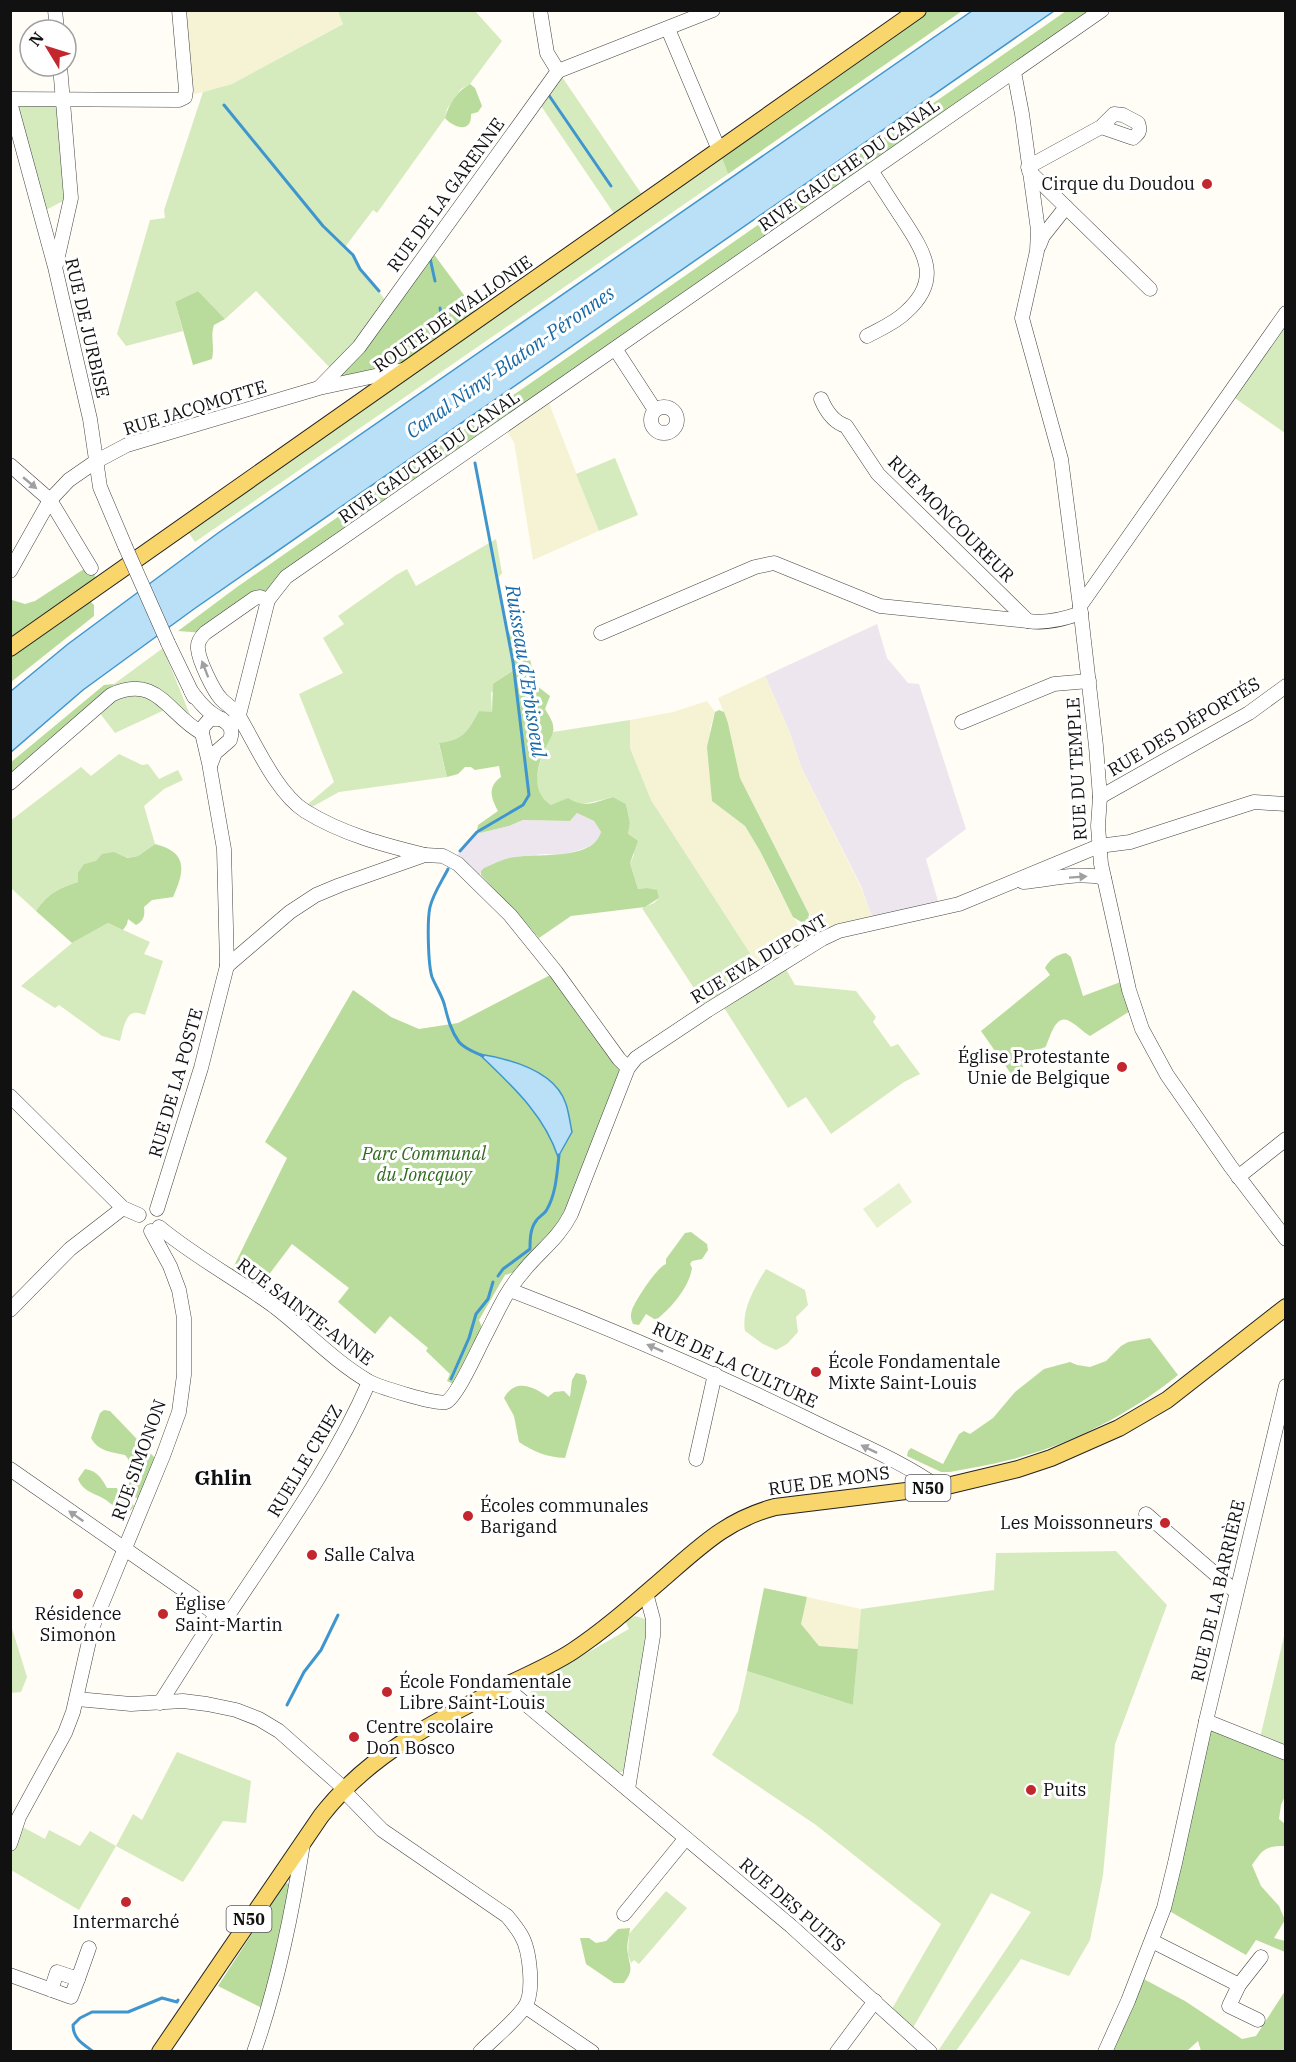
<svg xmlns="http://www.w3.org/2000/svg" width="1296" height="2062" viewBox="0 0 1296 2062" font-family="'IBM Plex Serif',serif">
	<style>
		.industrial { fill: #eee6ef }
		.farmland { fill: #f6f3d4 }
		.green { fill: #d5ebbd }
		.forest { fill: #b9dc9c }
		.pitch { fill: #e6f2cf }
		.water { fill: #b9e0f7; stroke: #3f96cf; stroke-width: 1.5 }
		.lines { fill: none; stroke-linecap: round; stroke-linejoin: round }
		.stream { stroke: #3f96cf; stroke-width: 3 }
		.minor-casing { stroke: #444; stroke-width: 15 }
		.major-casing { stroke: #222; stroke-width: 18 }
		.minor { stroke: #fff; stroke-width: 14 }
		.major { stroke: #f9d66b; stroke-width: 16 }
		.minor-bridge-casing { stroke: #444; stroke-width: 15; stroke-linecap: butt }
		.minor-bridge { stroke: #fff; stroke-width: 14 }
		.oneway { fill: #a0a0a0 }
		.poi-dot { fill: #c4262e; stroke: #fff; stroke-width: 2 }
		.labels { text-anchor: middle; stroke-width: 6; stroke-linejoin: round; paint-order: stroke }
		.shield { fill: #fff; stroke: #585858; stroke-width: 1.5 }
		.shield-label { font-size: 16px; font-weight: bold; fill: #111 }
		.street-label { font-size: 18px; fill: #111; stroke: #fff }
		.poi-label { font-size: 18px; fill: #111; stroke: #fff; text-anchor: start }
		.park-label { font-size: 18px; font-style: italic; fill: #2f6b1f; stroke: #fff }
		.water-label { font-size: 20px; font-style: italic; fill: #1768a6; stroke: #fff }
		.quarter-label { font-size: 21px; font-weight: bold; fill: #111; stroke: #fff }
	</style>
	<rect width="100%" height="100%" fill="#fffdf5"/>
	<g class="industrial">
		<polygon points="877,624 887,658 908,683 919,684 966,829 926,859 940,908 874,923 861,886 802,769 789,731 765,676"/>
		<polygon points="577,813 594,821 601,832 600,839 588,847 564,855 545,854 514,857 484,868 476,881 453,861 464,845 477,832 480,833 509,826 523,820 570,821"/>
	</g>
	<g class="farmland">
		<polygon points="179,11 338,11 344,23 232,84 185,97"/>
		<polygon points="547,398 599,531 533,560 514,442 504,427"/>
		<polygon points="765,676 789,731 802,769 861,887 874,923 822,939 740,778 728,723 718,698"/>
		<polygon points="707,701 715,712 710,729 712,801 745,826 760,851 774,881 810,947 764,976 651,800 630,748 630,720 673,712"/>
		<polygon points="807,1597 861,1609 858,1649 819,1646 800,1624"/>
	</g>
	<g class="green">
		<polygon points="338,11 475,11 502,41 470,84 461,89 447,109 445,118 377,213 373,210 345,247 389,305 334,372 256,291 225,319 198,291 175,302 183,331 126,346 117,334 150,220 165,218 164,210 203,92 232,84 343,24"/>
		<polygon points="558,71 647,202 719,150 728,174 195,542 184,526 619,221 537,100"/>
		<polygon points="16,103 60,104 65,200 46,210"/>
		<polygon points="1285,313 1285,433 1229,394"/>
		<polygon points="615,458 638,515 599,531 576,474"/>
		<path d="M496,539L502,573L498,578L514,670L507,675L491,693L492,713L479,711C467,732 464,740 439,744L447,777L339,792L310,808L307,805L334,782L299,694L343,673L323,638L344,624L338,616L396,575L407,569L416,586Z"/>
		<polygon points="163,648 192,720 171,707 115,733 96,708 111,695 114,684"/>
		<path d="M630,720V748L651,800L764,975L783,964L795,985L856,991L876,1017L873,1022L891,1047L898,1044L920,1074L904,1082L831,1134L806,1097L788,1108L721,1003L708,1010L642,908L654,903L659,898L646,888L638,889L630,863L634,855L628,834L630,823L626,804L613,797C598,801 562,810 549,804C523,792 545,748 553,732Z"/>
		<path d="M119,754L142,765L148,764L159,779L178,770L183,780L164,789L144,806L155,844L138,856L84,864L78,882C57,889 49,893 36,911L11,888L10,821L81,767L91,776Z"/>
		<path d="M108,923L150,942L144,954L163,961L145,1015C141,1014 138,1012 134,1013C125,1014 122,1034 120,1041L102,1036L59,1005L55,1008L21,986L72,943Z"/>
		<path d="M766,1269L805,1290L808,1305L796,1317L798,1332L787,1344L776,1350L763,1344L745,1331C741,1310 755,1287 766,1269Z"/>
		<polygon points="1116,1551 1167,1605 1115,1744 1103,1875 1090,1940 1069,1976 1021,1959 956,2051 938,2051 1031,1912 991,1893 910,2033 889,2014 941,1924 816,1825 712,1755 738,1711 747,1671 853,1705 861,1609 994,1590 996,1553"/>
		<polygon points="635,1616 645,1619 649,1625 626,1767 622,1772 618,1772 532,1700 530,1694 534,1683 629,1629 625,1621"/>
		<polygon points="10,1622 27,1677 21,1692 11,1693"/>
		<polygon points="1285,1632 1285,1753 1259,1742"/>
		<polygon points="177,1752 251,1781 246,1823 223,1821 183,1882 116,1846 79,1910 11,1870 11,1844 17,1824 45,1839 49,1830 80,1846 90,1831 116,1846 133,1814 142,1820"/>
		<polygon points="666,1891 687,1908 639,1964 634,1960 631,1963 628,1954 629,1934"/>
	</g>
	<g class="forest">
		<polygon points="918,11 962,11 728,174 719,150"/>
		<polygon points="1066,11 1102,11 260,597 205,633 178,631 237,587"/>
		<path d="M470,84L475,88L482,106L478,112L471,114C472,134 454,128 445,118C449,104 457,91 470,84Z"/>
		<polygon points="430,249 481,318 408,369 321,386"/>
		<path d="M198,291L225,319L214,325C210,336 215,347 212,359L193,365L175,302Z"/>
		<polygon points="88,568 93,572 96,578 90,585 11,637 10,597 12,600 25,604 35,601 84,569"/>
		<polygon points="89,600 94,605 94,616 11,682 11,648"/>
		<path d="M507,632L524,637L537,686L550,696L545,709C549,716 555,723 553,732C552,737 547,744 545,749C536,768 531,793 551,805L568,798C585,809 595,802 613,797L626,804L630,823L628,834L638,841L630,863L638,889L646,888L657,890L659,898L645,907L571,916L539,938L519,915L481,875V871L484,868C494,864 505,858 515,857C538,853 593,861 601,832L594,821L577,813L570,821L523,820L509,826L480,833L477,830L478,825L498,811C491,798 487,787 501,777L499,766L475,770L471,767H465L458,774L447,777L439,743C464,740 467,732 479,711L492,712L493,684L514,670Z"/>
		<polygon points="114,684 111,695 11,783 10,763 104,685"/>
		<polygon points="719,710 724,712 728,723 740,778 809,914 808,920 803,923 793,917 760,851 745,826 712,801 707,747 715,712"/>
		<path d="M155,844C188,852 185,871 173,897L152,900L144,907C145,915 144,921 136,925L128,919L127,924L123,930L108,923L72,943L36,911C49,893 57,889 78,882V873L84,864L96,861L102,854L114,852L127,858L138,856Z"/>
		<path d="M1066,953L1071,957L1083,996L1126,980L1135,1008L1090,1036C1083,1032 1078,1026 1071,1022C1055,1011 1050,1039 1045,1048L1032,1050L1018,1075L1014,1078L981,1031L1050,975L1045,968C1050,959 1056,955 1066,953Z"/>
		<polygon points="556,972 628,1068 571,1214 525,1269 505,1275 479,1320 485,1335 459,1387 447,1381 450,1374 426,1351 428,1348 390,1316 375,1334 338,1302 349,1288 292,1244 255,1293 229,1276 287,1158 265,1142 353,990 391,1017 419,1029 458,1023"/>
		<path d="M691,1232L707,1244L708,1250L702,1259L692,1261L690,1264L692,1268C689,1288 671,1308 656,1320L646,1314L639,1325L633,1324C631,1319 630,1316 632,1310C635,1301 657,1267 666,1264V1259L685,1233Z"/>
		<path d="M1150,1338L1178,1375C1130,1414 1070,1445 1009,1460C990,1465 969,1468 950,1472H941L907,1456L908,1451L911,1448L943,1464L959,1434L964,1431L970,1434L993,1418L1015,1392L1044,1369L1070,1362L1077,1365L1090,1367L1106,1361L1121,1346L1128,1342Z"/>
		<path d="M576,1373L585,1375L587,1382L565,1458C547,1457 534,1452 519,1442L514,1416L504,1398C515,1378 533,1386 548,1397L554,1392L564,1391L570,1397L572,1380Z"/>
		<path d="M104,1410L110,1411L155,1458L141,1497L138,1498L132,1497L128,1489C130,1476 135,1466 125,1455C112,1452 99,1452 91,1438L100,1413Z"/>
		<path d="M85,1469C97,1471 101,1477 107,1488H117L120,1498H129L134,1506L132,1509L127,1513C117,1511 113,1505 106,1500C95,1493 83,1492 78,1479Z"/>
		<polygon points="764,1588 807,1597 801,1624 819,1646 858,1649 853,1705 747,1671"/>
		<path d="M1206,1721L1285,1753V1796L1281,1805L1279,1819L1285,1824V1846C1265,1846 1263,1849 1252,1865L1261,1886L1279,1906L1285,1920L1274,1938L1285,1941V1952L1256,1940L1246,1955L1164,1908Z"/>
		<polygon points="285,1883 290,1884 272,1971 262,2008 218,1986"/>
		<path d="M630,1928C629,1936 626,1947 628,1954C630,1968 634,1970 624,1983H614L586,1964L580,1938H589L596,1943L606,1941L618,1929Z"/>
		<polygon points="1138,1976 1185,2001 1242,2039 1256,2036 1285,1991 1285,2051 1201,2051 1198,2041 1188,2050 1106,2052"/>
	</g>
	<polygon class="pitch" points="899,1183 912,1202 877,1228 863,1209"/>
	<g class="water">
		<polygon points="972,11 1054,11 194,609 83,690 11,752 11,691 68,644 218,533"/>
		<path d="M479,1054C510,1059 555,1070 566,1104C569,1113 570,1123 572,1132L558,1157C544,1114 511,1085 479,1054Z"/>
	</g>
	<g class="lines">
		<g class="stream">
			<polyline points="548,94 611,186"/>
			<polyline points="224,105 323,226 353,255 360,269 379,291"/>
			<polyline points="430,258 435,281"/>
			<polyline points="440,308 443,324"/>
			<polyline points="460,851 477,832 523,805 529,795 513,662 475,463"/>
			<path d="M448,869C442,881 433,894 430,907C427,920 428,964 432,977C436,987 443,997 445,1007C448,1019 451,1031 459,1042C465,1049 474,1052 483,1056"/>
			<path d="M498,1276L503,1269L530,1249C530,1240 530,1229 536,1221C538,1217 543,1215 546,1211C556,1195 557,1173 559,1155"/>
			<polyline points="451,1379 469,1338 476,1314 488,1299 493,1282"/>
			<polyline points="287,1705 304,1672 321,1650 338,1615"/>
			<path d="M94,2052C83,2044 73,2039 73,2025L80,2018L92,2012H128L162,1998L177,2002L178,2000"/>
		</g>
		<defs>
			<g id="minor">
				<polyline points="55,10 57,30"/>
				<polyline points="540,10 547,53 558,71"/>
				<polyline points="668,29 719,150"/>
				<polyline points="558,71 713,10"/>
				<polyline points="1014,72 1022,114 1038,230 1037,251 1022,318 1061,459 1080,606"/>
				<polyline points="10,99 179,100 185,97 186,90 179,10"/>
				<polyline points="10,102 55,267 90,419 100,487 125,546"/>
				<path d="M1028,167L1101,127L1114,114L1123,115L1138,123C1141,131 1139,133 1133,138L1101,127"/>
				<polyline points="1029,171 1150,289"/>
				<polyline points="1039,246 1043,236 1066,207"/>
				<polyline points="56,265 71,198 60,66"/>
				<polyline points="1286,313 1080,606 1096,746 1100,797 1098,826 1101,864 1129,990 1142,1029 1167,1075 1231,1167 1286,1239"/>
				<path d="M867,336C880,329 895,323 906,312C943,279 924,252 902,218C892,203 882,187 872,172"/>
				<polyline points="616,350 655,410"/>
				<polyline points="320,387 359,347 558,71"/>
				<path d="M821,399C826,411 833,422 846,426L878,474L1028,621C1046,624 1064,619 1081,613"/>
				<circle cx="664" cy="420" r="13"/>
				<polyline points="10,465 50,500 91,568"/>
				<polyline points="10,571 50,500 69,480 95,462 127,445 319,388 403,370"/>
				<path d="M268,600L260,597L255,598L205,633C201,637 197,643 198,649C199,661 213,690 221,699C227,705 236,710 240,718C257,747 277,793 305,811C342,834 384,845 425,855"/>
				<polyline points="601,633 755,567 774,563 880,606 1028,621"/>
				<polyline points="168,643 194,697"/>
				<path d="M191,691C197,699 202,706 210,712C221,721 236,722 230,740L215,753L210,766"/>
				<polyline points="962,722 1054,684 1089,681"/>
				<polyline points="231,726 239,715 268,600 286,577 1102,10"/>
				<path d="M10,783L111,695C158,673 168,715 202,733"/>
				<polyline points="1100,797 1249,713 1286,686"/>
				<path d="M1023,882C1047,880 1082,871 1104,878"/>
				<polyline points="227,966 290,912 316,895 340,885 425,855 443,856 458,864 510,915 556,972 619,1059 628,1068"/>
				<polyline points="10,1096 123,1208 139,1215"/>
				<polyline points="1238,1177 1286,1139"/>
				<polyline points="157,1209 201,1068 227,966 224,849 209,763 202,733 203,727 210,719 222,719"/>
				<path d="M159,1227C195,1257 237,1279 275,1307C306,1331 334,1361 368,1381C376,1386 439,1406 446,1402C457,1397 478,1349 485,1336C496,1315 506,1291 522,1273C539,1251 558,1240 571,1214L628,1068L636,1058L708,1010L822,939L839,931L959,904L1099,846L1130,842L1254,802L1286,804"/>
				<path d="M510,1290C612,1329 710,1371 808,1419C852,1441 898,1459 938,1487"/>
				<polyline points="10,1310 70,1249 123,1208"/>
				<polyline points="1286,1386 1206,1721 1286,1753"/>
				<polyline points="696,1459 715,1374"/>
				<polyline points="10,1469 194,1597 216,1615"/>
				<polyline points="1146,1514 1236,1592"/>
				<path d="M216,1615L229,1614C279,1538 333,1465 369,1382"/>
				<polyline points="504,1686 791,1926 930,2052"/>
				<path d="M77,1699L131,1704L183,1701L207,1704L236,1710L259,1719L279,1731L339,1784L343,1790L382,1830L507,1916C512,1922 517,1928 521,1935C530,1950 535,1994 524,2008C512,2024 494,2038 480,2052"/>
				<polyline points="160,1703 216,1615"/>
				<polyline points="628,1789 653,1636 653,1619 646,1593"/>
				<polyline points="10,1844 19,1817 65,1733 73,1712 92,1628 163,1456 179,1412 184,1375 184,1318 179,1290 170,1266 151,1231"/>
				<polyline points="624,1914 686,1838"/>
				<polyline points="1152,1941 1239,1985 1261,1957"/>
				<polyline points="10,1975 71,1997 78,1979 57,1972 51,1990"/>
				<polyline points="78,1979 89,1948"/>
				<polyline points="1239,1985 1229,2006 1258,2020"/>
				<polyline points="526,2007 592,2052"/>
				<path d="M254,2052C278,1984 292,1914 303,1844"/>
				<polyline points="837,2052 875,2001"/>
				<polyline points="1105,2052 1128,2001 1164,1908 1175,1863 1206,1721"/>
			</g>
			<g id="major">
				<polyline points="10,648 918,10"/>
				<path d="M160,2052L321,1816C368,1755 437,1720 505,1686C527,1675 552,1665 573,1651C606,1629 636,1602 665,1577C702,1545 727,1520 775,1507L947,1486L1018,1469L1051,1458L1119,1428L1167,1400L1286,1307"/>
			</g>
		</defs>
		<use href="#minor" class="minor-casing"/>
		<use href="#major" class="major-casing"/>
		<use href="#minor" class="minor"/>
		<use href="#major" class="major"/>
		<defs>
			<polyline id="minor-bridge" points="125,546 168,643"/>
		</defs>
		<use href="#minor-bridge" class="minor-bridge-casing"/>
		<use href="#minor-bridge" class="minor-bridge"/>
	</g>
	<defs><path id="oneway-solid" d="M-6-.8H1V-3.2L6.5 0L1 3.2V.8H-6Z" transform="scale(1.5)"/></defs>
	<g class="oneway">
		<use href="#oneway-solid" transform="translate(30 483) rotate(40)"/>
		<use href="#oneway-solid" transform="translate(205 669) rotate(-111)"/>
		<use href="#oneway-solid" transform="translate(1078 877) rotate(-4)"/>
		<use href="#oneway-solid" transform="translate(655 1348) rotate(-156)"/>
		<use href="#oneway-solid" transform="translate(869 1449) rotate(-154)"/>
		<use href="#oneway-solid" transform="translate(76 1516) rotate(-145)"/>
	</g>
	<g class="poi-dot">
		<circle cx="1207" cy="184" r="6"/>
		<circle cx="1122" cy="1067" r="6"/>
		<circle cx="816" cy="1372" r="6"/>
		<circle cx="468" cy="1516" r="6"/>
		<circle cx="1165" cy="1523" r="6"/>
		<circle cx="312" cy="1555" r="6"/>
		<circle cx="78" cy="1594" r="6"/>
		<circle cx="163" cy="1614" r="6"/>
		<circle cx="387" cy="1692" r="6"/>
		<circle cx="354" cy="1737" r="6"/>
		<circle cx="1031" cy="1790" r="6"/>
		<circle cx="126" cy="1902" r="6"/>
	</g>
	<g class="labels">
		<g class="shield">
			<rect x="905.5" y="1475" width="45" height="26" rx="4.5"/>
			<rect x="226.5" y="1906" width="45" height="26" rx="4.5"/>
		</g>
		<g class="shield-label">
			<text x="928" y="1494">N50</text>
			<text x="249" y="1925">N50</text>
		</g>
		<g class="street-label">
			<text transform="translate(849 165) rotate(-35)" y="6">RIVE GAUCHE DU CANAL</text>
			<text transform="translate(446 195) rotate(-54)" y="6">RUE DE LA GARENNE</text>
			<text transform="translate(453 314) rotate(-35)" y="6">ROUTE DE WALLONIE</text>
			<text transform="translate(87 328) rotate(77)" y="6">RUE DE JURBISE</text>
			<text transform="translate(195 408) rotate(-17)" y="6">RUE JACQMOTTE</text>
			<text transform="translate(429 457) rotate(-35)" y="6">RIVE GAUCHE DU CANAL</text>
			<text transform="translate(951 519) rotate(45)" y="6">RUE MONCOUREUR</text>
			<text transform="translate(1184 727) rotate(-31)" y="6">RUE DES DÉPORTÉS</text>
			<text transform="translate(1077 769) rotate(-93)" y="6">RUE DU TEMPLE</text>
			<text transform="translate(759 959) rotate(-31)" y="6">RUE EVA DUPONT</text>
			<text transform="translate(176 1083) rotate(-74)" y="6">RUE DE LA POSTE</text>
			<text transform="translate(305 1312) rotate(37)" y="6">RUE SAINTE-ANNE</text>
			<text transform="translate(735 1365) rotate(25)" y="6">RUE DE LA CULTURE</text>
			<text transform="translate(139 1460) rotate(-70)" y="6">RUE SIMONON</text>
			<text transform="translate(305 1461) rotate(-59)" y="6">RUELLE CRIEZ</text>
			<text transform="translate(829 1481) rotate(-8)" y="6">RUE DE MONS</text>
			<text transform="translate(1218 1591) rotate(-77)" y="6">RUE DE LA BARRIÈRE</text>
			<text transform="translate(792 1905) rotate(41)" y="6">RUE DES PUITS</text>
		</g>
		<g class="poi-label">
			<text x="1195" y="190" text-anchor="end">Cirque du Doudou</text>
			<text x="1110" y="1063" text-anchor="end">Église Protestante<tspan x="1110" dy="21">Unie de Belgique</tspan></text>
			<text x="828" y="1368">École Fondamentale<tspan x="828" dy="21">Mixte Saint-Louis</tspan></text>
			<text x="480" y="1512">Écoles communales<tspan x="480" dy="21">Barigand</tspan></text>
			<text x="1153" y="1529" text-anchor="end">Les Moissonneurs</text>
			<text x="324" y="1561">Salle Calva</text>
			<text x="175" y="1610">Église<tspan x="175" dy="21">Saint-Martin</tspan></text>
			<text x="78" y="1620" text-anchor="middle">Résidence<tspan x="78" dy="21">Simonon</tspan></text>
			<text x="399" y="1688">École Fondamentale<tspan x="399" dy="21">Libre Saint-Louis</tspan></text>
			<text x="366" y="1733">Centre scolaire<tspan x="366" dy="21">Don Bosco</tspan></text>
			<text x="1043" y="1796">Puits</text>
			<text x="126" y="1928" text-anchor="middle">Intermarché</text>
		</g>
		<g class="park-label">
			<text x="424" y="1160">Parc Communal<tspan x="424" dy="21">du Joncquoy</tspan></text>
		</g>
		<g class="water-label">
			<text transform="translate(510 362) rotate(-35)" y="7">Canal Nimy-Blaton-Péronnes</text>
			<text transform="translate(526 671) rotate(81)" y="7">Ruisseau d'Erbisoeul</text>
		</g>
		<g class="quarter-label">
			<text x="223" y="1485">Ghlin</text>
		</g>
	</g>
	<rect width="1296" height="2062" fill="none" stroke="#111111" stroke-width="24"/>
	<g transform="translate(48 48) rotate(308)"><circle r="28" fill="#ffffff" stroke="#a0a0a0" stroke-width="1.5"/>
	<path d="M0-4.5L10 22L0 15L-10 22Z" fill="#c4262e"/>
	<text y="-9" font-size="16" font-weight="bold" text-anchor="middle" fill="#111111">N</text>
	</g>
</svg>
